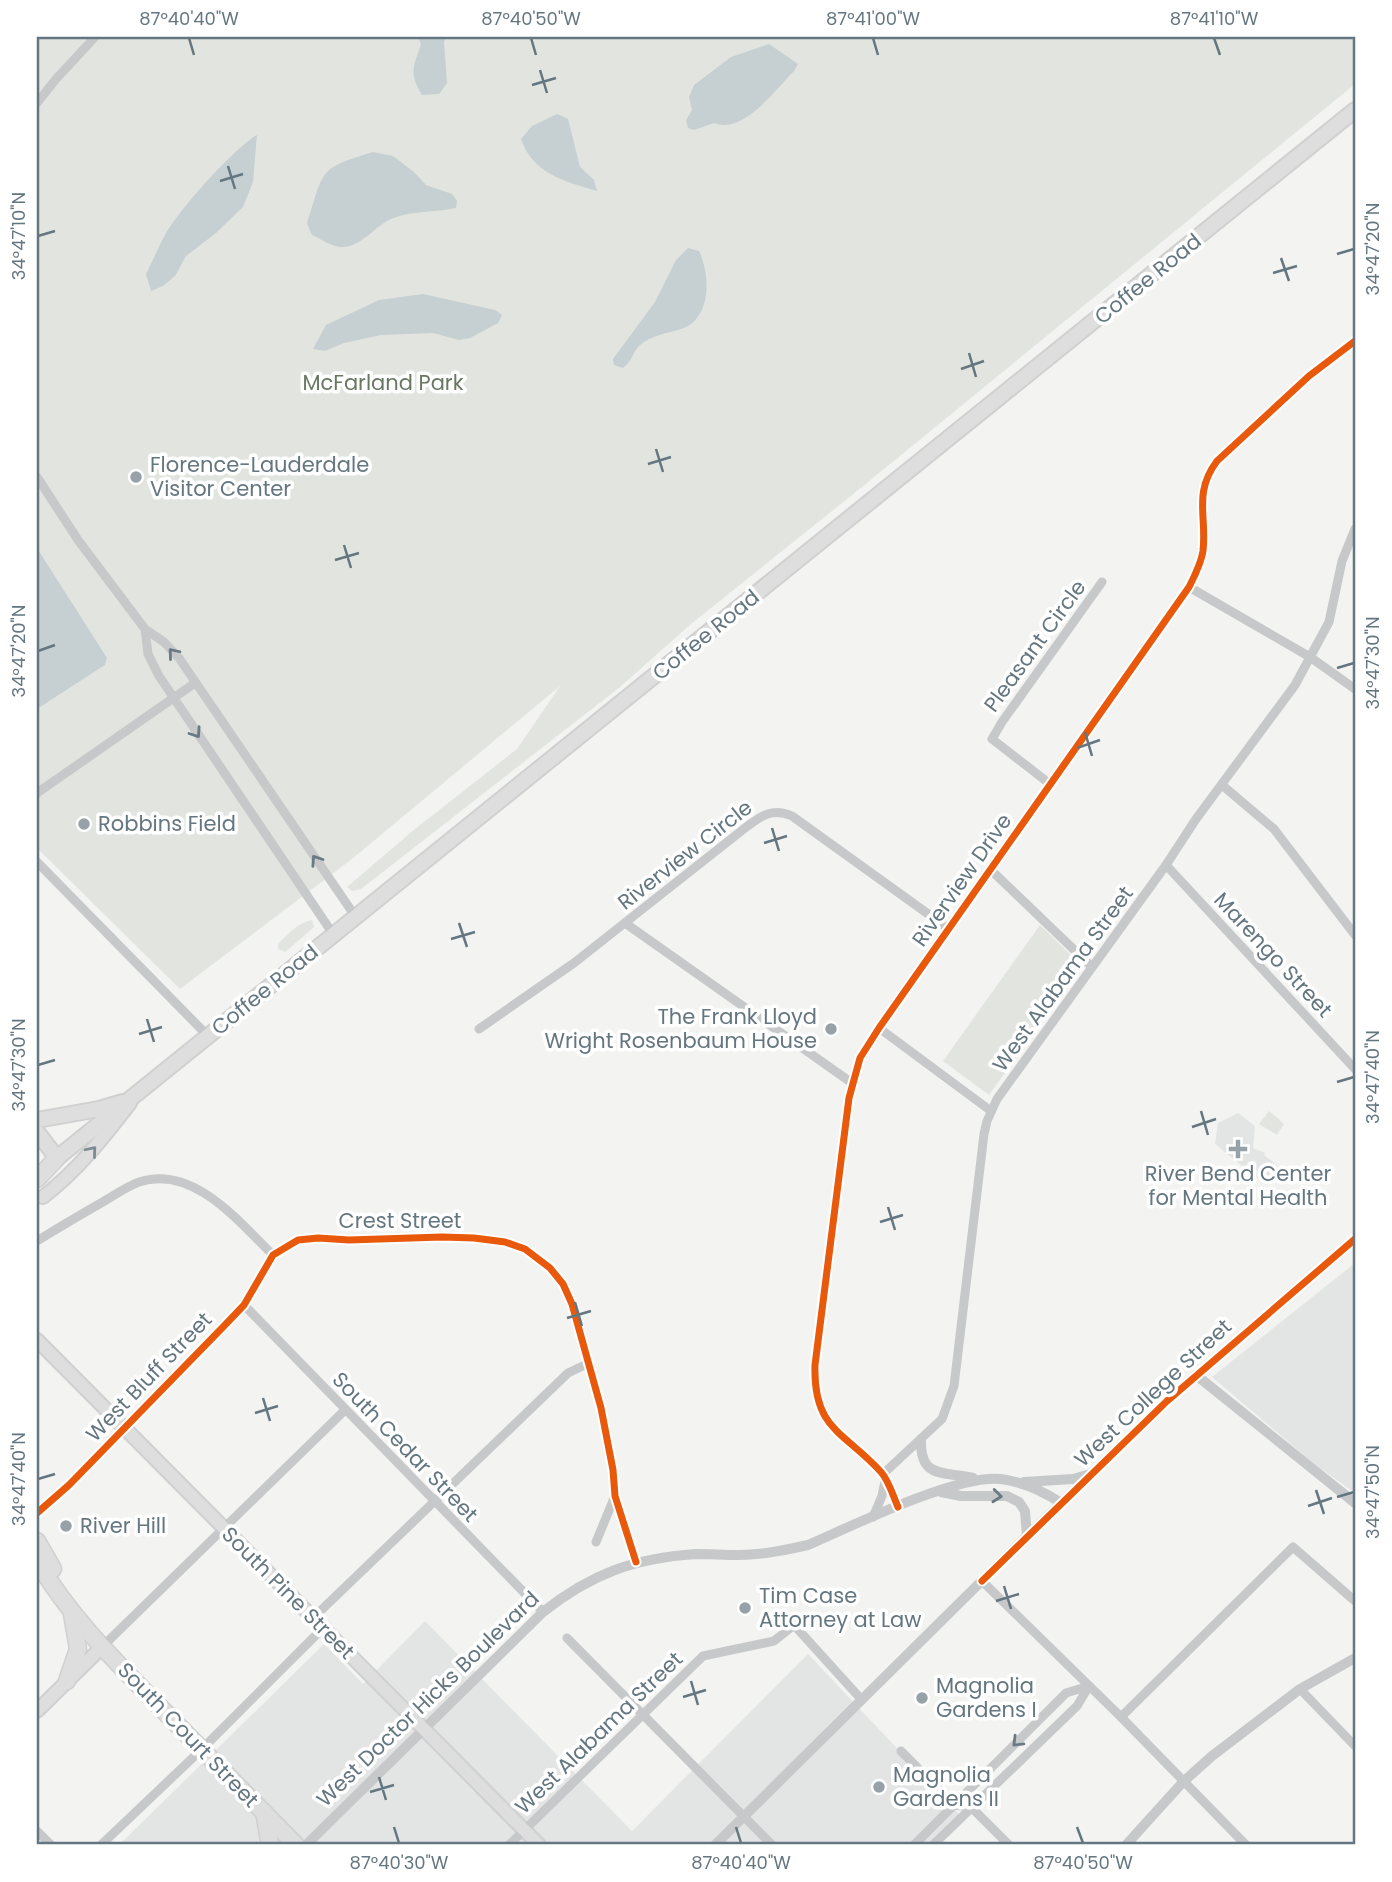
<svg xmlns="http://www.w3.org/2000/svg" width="1392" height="1882" viewBox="0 0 1392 1882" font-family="Poppins,sans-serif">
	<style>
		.built { fill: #e3e4e4 }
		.green { fill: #e2e5df }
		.water { fill: #c6cfd1 }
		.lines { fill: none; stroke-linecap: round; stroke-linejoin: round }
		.secondary-casing { stroke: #cfd0d1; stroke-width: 16 }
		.primary-casing { stroke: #d0d0d0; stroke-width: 18 }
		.trunk-casing { stroke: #cfd0d0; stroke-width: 19 }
		.minor { stroke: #c7c8c9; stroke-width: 9 }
		.tertiary { stroke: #c7c8c9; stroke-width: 10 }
		.secondary { stroke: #dddedd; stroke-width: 12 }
		.primary { stroke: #dddedd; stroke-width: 14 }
		.trunk { stroke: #dddedd; stroke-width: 16 }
		.cycleway-casing { stroke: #fff; stroke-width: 11 }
		.cycleway { stroke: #e8590c; stroke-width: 7 }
		.oneway { stroke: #697a84 }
		.oneway2 { stroke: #7c8b93 }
		.ticks { fill: none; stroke: #647680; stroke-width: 2.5 }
		.poi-dot { fill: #96a2a8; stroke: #fff; stroke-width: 2.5 }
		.labels { text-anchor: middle; stroke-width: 7; stroke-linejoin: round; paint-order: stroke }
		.street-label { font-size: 21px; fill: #647680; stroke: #fff }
		.park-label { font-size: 21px; fill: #697763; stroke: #fff }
		.poi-label { font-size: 21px; fill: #647680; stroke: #fff; text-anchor: start }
		.neatline { fill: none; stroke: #647680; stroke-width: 2.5 }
		.ticks-label { font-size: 18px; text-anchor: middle; fill: #647680 }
	</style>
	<rect width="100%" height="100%" fill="#f3f3f1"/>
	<g class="built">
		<polygon points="1238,1113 1255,1126 1253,1148 1265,1153 1264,1155 1278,1166 1277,1180 1266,1185 1215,1144 1218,1123"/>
		<polygon points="1355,1263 1355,1493 1312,1462 1212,1377"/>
		<polygon points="425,1621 632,1831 808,1654 960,1815 934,1845 119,1845 324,1644 363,1684"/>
	</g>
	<g class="green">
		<polygon points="37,37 1355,37 1355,84 862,487 691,624 620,687 361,889 352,891 347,887 415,829 517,749 560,686 352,859 180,989 37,848 37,709 105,665 107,659 37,548"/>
		<path d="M312,920L314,927L285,952L278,949V944C288,934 299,922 312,920Z"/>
		<polygon points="1040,925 1082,966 989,1095 943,1061"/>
		<polygon points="1269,1111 1284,1124 1277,1135 1259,1124"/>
	</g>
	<g class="water">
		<path d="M418,37H446L444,42L447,83L439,94L422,95C409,73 413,68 421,44Z"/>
		<path d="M769,44L798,64L794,71C776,89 743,135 714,123L694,130L688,128L686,120L692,110L689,97L694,85L731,57Z"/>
		<path d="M557,114L568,119L580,167L594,180L597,191C566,182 533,174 521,139L532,126Z"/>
		<path d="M257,135L253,182L243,207L216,233L186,256L175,276L163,286L151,291L146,274C153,261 158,247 165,235C180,209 232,150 257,135Z"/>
		<path d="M373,152L393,156L414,172L426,185L452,194L457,201L456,208C434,213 411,210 391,219C375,226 361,247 343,247C334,248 321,239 312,235L307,223C325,169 317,169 373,152Z"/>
		<path d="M688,248L699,251C710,274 712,316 684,328C670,333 650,335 639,346C632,353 633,360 623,368L614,365L613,359L655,302L676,260Z"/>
		<polygon points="423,294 495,310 502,315 498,323 470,338 459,340 433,333 381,335 344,343 325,351 313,349 326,325 379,300"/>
		<polygon points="37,548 107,658 105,665 37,709"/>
	</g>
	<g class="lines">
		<defs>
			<g id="secondary">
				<path d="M43,1197C78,1170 103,1138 130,1103"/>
				<polyline points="37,1340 539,1845"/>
				<polyline points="37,1711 103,1646"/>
			</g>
			<g id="primary">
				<polyline points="37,1120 99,1109 123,1102"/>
				<polyline points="37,1132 57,1158 1355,110"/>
			</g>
			<g id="trunk">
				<polyline points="37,1179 57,1158"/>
				<polyline points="37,1541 53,1569"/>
				<path d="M37,1561C69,1616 116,1662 161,1708C206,1754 251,1799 296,1845"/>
				<polyline points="67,1681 78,1649 72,1614"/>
				<polyline points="264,1812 270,1845"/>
			</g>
		</defs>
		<use href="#secondary" class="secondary-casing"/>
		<use href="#primary" class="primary-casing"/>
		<use href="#trunk" class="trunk-casing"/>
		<g class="minor">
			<polyline points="37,103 56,79 95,37"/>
			<polyline points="37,477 78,540 145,629 164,642 179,658 355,916"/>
			<polyline points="1189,587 1310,657 1355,689"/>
			<polyline points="145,629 148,654 159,676 333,934"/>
			<polyline points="1050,784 992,739 1002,722 1102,582"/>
			<polyline points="1222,785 1274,829 1355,935"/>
			<polyline points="37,793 195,683"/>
			<polyline points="37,862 208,1036"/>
			<polyline points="1166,865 1355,1069"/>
			<polyline points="991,870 1092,967"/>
			<polyline points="625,923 852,1083"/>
			<polyline points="879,1028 991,1111"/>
			<path d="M479,1029L574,963L745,828C761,816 772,807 792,816L949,929"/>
			<path d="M37,1241C58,1228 80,1215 101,1203C113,1196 126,1187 139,1182C193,1164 239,1222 273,1255"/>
			<polyline points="244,1305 543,1612"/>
			<polyline points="883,1474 942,1419 954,1386 984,1134 987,1121 997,1099 1166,865 1196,819 1295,685 1329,622 1342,561 1355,529"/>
			<path d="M898,1507C893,1496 889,1481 881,1472C844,1431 813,1430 815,1365L849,1098L860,1058L879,1028L1189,587C1195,575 1201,564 1203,551C1207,516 1193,493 1217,461L1309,376L1355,341"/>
			<polyline points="37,1513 69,1485 224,1326 244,1305 273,1255 298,1240 318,1238 349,1240 442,1237 474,1238 505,1242 525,1249 550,1268 563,1284 572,1304 601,1408 613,1470 615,1496 636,1562"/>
			<polyline points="873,1517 882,1496 885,1481"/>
			<polyline points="596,1542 615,1496"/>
			<polyline points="982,1581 1121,1717 1246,1845"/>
			<polyline points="313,1618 568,1373 589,1363"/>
			<polyline points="567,1638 772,1845"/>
			<polyline points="103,1646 345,1410"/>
			<polyline points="1300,1689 1355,1746"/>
			<polyline points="1121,1717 1293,1547 1355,1601"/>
			<polyline points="901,1751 954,1805 971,1807 1009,1845"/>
			<polyline points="37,1831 51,1845"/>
			<polyline points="101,1845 202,1749 323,1628"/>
			<polyline points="509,1845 703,1656 774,1641 794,1625 861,1699"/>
			<polyline points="914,1845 1066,1693 1089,1686"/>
			<polyline points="933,1845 1077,1706 1089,1686"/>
		</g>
		<g class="tertiary">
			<polyline points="1196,1375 1355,1503"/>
			<path d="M921,1439C920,1479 942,1471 973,1478"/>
			<polyline points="1024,1482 1073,1479 1087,1475"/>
			<polyline points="941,1492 961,1496 1007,1496 1019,1502 1025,1511 1027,1536"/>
			<path d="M306,1845L543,1612C591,1574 634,1558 696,1554C710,1554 724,1555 739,1555C762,1555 785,1550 808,1545C852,1526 957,1474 1001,1479C1023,1482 1043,1491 1061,1503"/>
			<polyline points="715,1845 1027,1536 1167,1401 1355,1239"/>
			<polyline points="1126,1845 1183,1782 1212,1756 1300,1689 1355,1658"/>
		</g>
		<use href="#secondary" class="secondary"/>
		<use href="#primary" class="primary"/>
		<use href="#trunk" class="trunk"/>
		<defs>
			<g id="cycleway">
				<path d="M898,1507C893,1496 889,1481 881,1472C844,1431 813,1430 815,1365L849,1098L860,1058L879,1028L1189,587C1195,575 1201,564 1203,551C1207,516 1193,493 1217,461L1309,376L1355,341"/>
				<polyline points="37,1513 69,1485 224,1326 244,1305 273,1255 298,1240 318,1238 349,1240 442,1237 474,1238 505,1242 525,1249 550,1268 563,1284 572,1304 601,1408 613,1470 615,1496 636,1562"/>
				<polyline points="982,1581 1167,1401 1355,1239"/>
			</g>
		</defs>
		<use href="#cycleway" class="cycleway-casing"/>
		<use href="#cycleway" class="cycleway"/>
	</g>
	<defs><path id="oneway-chevron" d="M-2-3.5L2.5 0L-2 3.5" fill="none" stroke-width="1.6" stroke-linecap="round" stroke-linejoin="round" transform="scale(1.75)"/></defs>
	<g class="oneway">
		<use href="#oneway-chevron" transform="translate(173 653) rotate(-130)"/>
		<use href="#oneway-chevron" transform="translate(196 733) rotate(56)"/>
		<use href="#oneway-chevron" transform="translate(316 860) rotate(-124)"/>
		<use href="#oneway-chevron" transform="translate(997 1496) rotate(6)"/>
		<use href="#oneway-chevron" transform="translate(1017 1742) rotate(135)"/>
	</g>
	<use class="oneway2" href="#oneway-chevron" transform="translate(92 1151) rotate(-50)"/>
	<path class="ticks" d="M189,38L194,55M531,38L536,55M873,38L878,55M1214,38L1220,55M540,70L547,93M532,85L556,78M228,166L235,189M220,181L243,174M38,236L55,231M1337,254L1354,249M1281,258L1289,281M1273,273L1297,266M969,353L976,377M961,369L984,361M656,449L663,472M648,464L671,457M344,545L351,568M335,560L359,553M38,651L55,645M1337,668L1354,663M1085,732L1092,756M1077,748L1100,740M772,828L779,851M764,843L787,836M459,923L467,947M451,939L475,932M147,1019L154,1042M139,1034L162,1027M38,1065L55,1060M1337,1082L1354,1077M1201,1111L1208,1135M1192,1127L1216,1119M888,1207L895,1230M880,1222L903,1215M575,1302L582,1326M567,1318L591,1311M263,1398L270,1421M255,1413L278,1406M38,1479L55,1474M1316,1490L1324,1514M1337,1497L1354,1492M1308,1506L1332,1498M1004,1586L1011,1609M996,1601L1019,1594M691,1681L698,1705M683,1697L706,1690M379,1777L386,1800M370,1792L394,1785M394,1827L399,1843M736,1827L741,1843M1077,1827L1083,1843"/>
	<g class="poi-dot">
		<circle cx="136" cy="477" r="7"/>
		<circle cx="84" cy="824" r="7"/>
		<circle cx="831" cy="1029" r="7"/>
		<path d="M1234.5 1138.5h7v7h7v7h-7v7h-7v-7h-7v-7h7z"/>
		<circle cx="66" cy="1526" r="7"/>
		<circle cx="745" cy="1608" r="7"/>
		<circle cx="922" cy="1698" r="7"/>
		<circle cx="879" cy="1787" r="7"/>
	</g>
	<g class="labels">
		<g class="street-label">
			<text transform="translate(1148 279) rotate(-39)" y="7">Coffee Road</text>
			<text transform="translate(706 635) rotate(-39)" y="7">Coffee Road</text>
			<text transform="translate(1035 646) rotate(-54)" y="7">Pleasant Circle</text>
			<text transform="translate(685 855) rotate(-38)" y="7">Riverview Circle</text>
			<text transform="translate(962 880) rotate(-55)" y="7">Riverview Drive</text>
			<text transform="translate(1273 955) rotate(47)" y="7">Marengo Street</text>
			<text transform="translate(1063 979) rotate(-54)" y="7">West Alabama Street</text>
			<text transform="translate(265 990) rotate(-39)" y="7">Coffee Road</text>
			<text x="400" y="1228">Crest Street</text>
			<text transform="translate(149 1377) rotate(-46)" y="7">West Bluff Street</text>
			<text transform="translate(1153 1393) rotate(-43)" y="7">West College Street</text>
			<text transform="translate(405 1447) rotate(46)" y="7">South Cedar Street</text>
			<text transform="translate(288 1593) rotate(45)" y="7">South Pine Street</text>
			<text transform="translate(428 1699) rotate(-44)" y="7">West Doctor Hicks Boulevard</text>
			<text transform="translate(599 1733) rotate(-44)" y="7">West Alabama Street</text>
			<text transform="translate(188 1735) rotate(46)" y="7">South Court Street</text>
		</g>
		<g class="park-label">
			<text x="383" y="390">McFarland Park</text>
		</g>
		<g class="poi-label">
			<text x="150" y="472">Florence-Lauderdale<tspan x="150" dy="24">Visitor Center</tspan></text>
			<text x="98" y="831">Robbins Field</text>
			<text x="817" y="1024" text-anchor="end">The Frank Lloyd<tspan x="817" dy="24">Wright Rosenbaum House</tspan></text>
			<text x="1238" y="1181" text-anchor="middle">River Bend Center<tspan x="1238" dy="24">for Mental Health</tspan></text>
			<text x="80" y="1533">River Hill</text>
			<text x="759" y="1603">Tim Case<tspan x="759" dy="24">Attorney at Law</tspan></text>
			<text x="936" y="1693">Magnolia<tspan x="936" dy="24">Gardens I</tspan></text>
			<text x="893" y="1782">Magnolia<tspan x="893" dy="24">Gardens II</tspan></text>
		</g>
	</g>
	<rect width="1392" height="1882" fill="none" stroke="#ffffff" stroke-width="77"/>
	<rect x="38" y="38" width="1316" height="1805" class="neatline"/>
	<g class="ticks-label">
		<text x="189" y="25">87°40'40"W</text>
		<text x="531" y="25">87°40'50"W</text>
		<text x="873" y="25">87°41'00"W</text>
		<text x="1214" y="25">87°41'10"W</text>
		<text transform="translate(19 236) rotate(-90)" y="6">34°47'10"N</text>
		<text transform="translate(1373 249) rotate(-90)" y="6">34°47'20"N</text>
		<text transform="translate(19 651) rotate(-90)" y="6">34°47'20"N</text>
		<text transform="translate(1373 663) rotate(-90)" y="6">34°47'30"N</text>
		<text transform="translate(19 1065) rotate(-90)" y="6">34°47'30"N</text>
		<text transform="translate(1373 1077) rotate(-90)" y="6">34°47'40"N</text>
		<text transform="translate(19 1479) rotate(-90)" y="6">34°47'40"N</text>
		<text transform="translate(1373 1492) rotate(-90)" y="6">34°47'50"N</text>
		<text x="399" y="1869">87°40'30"W</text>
		<text x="741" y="1869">87°40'40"W</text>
		<text x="1083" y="1869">87°40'50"W</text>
	</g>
</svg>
